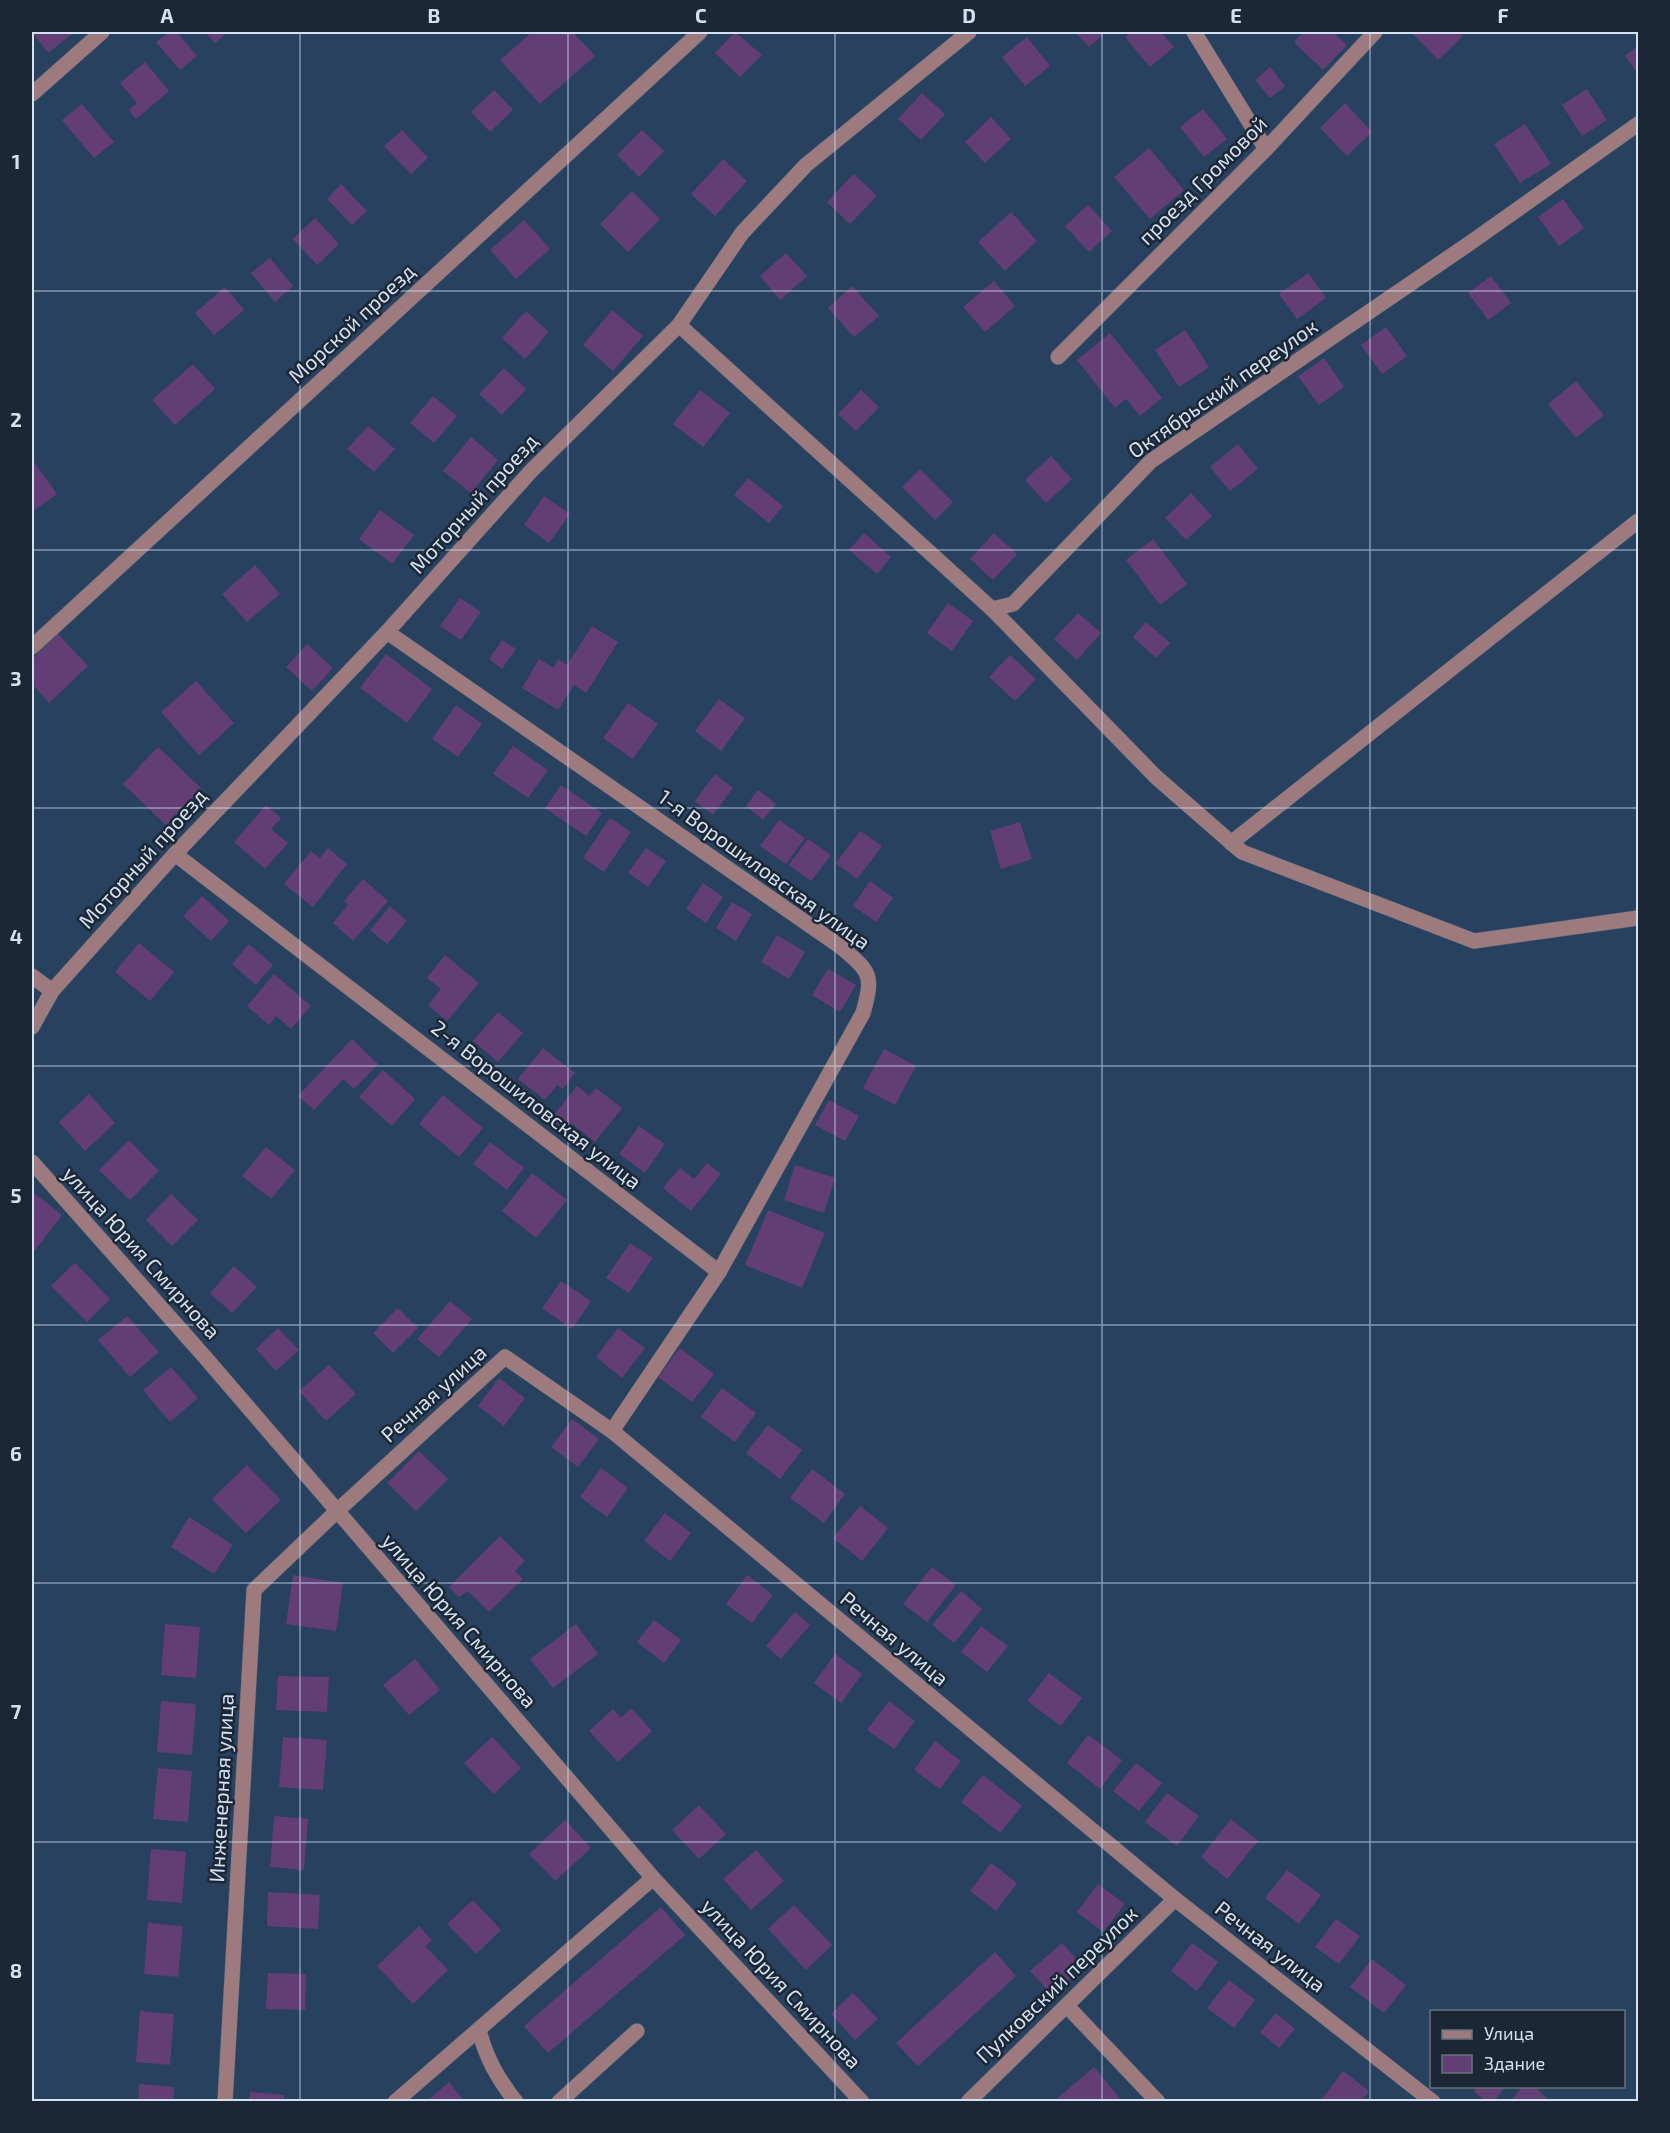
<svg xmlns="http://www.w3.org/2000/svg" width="1670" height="2133" viewBox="0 0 1670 2133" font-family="'Exo 2',sans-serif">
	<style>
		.building { fill: #633e75 }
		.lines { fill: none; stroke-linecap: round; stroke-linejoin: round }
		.minor-casing { stroke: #465e7a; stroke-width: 16 }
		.minor { stroke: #9d7a7d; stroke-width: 15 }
		.grid { fill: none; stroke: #d2e1f4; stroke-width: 1.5; stroke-opacity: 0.55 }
		.labels { text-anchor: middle; stroke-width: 5; stroke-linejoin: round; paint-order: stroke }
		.street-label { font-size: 21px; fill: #d2e1f4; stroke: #1c2735 }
		.neatline { fill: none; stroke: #d2e1f4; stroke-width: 2 }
		.grid-label { font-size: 20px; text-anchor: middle; font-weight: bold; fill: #d2e1f4 }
	</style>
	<rect width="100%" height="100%" fill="#27415f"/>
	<g class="building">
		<polygon points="32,32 70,32 72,34 48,53"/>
		<polygon points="169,32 177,32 197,56 180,70 156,42"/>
		<polygon points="205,32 228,32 215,43"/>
		<polygon points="532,32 573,32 595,56 540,104 500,60"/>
		<polygon points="735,32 762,55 740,77 715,53"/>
		<polygon points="1075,32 1106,32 1089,47"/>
		<polygon points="1131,32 1161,32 1174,47 1150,67 1125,37"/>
		<polygon points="1303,32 1333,32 1347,45 1323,70 1294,42"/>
		<polygon points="1411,32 1459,32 1463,36 1438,60"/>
		<polygon points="1027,37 1050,66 1025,86 1002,57"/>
		<polygon points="1638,46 1638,74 1625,56"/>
		<polygon points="145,62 169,91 136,119 129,110 137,103 120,83"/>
		<polygon points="1270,67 1285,86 1270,98 1255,80"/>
		<polygon points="1587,89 1607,120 1582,136 1562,105"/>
		<polygon points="494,90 513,110 490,132 471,112"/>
		<polygon points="922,93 945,114 921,140 898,119"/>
		<polygon points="1345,103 1372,132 1347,156 1320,128"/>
		<polygon points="82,104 114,142 94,158 62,120"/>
		<polygon points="1203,109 1227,139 1204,157 1180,127"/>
		<polygon points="991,117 1011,139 985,163 965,142"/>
		<polygon points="1525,124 1551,164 1520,183 1494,144"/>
		<polygon points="402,130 428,158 411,174 384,146"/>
		<polygon points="642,130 664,151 639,177 617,155"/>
		<polygon points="1149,148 1184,190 1150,219 1114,177"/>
		<polygon points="723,159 747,181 715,216 691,194"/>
		<polygon points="854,174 877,196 850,224 827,202"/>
		<polygon points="341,184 367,211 352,225 327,199"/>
		<polygon points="632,191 660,219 628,252 600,224"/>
		<polygon points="1563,199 1584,228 1559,246 1538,217"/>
		<polygon points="1088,205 1112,231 1089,252 1065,226"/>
		<polygon points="1011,212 1037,241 1005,271 978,242"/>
		<polygon points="315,218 339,244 317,265 293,239"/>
		<polygon points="524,220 550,249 516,279 490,250"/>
		<polygon points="786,253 807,276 780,300 760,276"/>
		<polygon points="270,258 293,286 275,302 251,273"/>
		<polygon points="1308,273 1326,298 1297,319 1279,294"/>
		<polygon points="1491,276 1511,303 1488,320 1468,293"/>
		<polygon points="994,281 1015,306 985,332 963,307"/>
		<polygon points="852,286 879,316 854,337 828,308"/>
		<polygon points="225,287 244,310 214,335 195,313"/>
		<polygon points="612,310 643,336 613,371 583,345"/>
		<polygon points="526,311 549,332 525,359 502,338"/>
		<polygon points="1386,327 1407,356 1382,374 1361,345"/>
		<polygon points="1185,330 1209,367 1179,387 1155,350"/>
		<polygon points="1110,333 1162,398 1140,416 1126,399 1115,408 1077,360"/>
		<polygon points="1324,358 1344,387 1319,405 1298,376"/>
		<polygon points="193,364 215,389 175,425 152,400"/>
		<polygon points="504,368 526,389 502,415 479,394"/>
		<polygon points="1576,381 1604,415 1576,438 1548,404"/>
		<polygon points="700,390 730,413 703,447 673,424"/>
		<polygon points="861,390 879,407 856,431 838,414"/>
		<polygon points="433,396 457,416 434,443 410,423"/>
		<polygon points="368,426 395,449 374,472 347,449"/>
		<polygon points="471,437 498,460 471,493 443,471"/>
		<polygon points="1238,444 1258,469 1230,491 1210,467"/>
		<polygon points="1051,456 1072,479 1046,503 1025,480"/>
		<polygon points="34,462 57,494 33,511 32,509 32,464"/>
		<polygon points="920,469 953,502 935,520 902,487"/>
		<polygon points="748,478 783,506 769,523 734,495"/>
		<polygon points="1191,493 1212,516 1186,540 1165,518"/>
		<polygon points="544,496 570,514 549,543 524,525"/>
		<polygon points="380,510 414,535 392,564 359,539"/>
		<polygon points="864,533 891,557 877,574 849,550"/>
		<polygon points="994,533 1017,554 993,580 970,559"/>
		<polygon points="1153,539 1187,584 1160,605 1126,560"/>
		<polygon points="255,565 280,594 247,622 222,594"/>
		<polygon points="460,598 481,612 461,640 440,626"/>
		<polygon points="948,603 973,621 952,651 927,633"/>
		<polygon points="1078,613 1101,633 1077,660 1054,639"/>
		<polygon points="1146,622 1170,643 1156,658 1133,637"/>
		<polygon points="592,626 618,642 586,693 574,685 558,710 522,688 539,659 554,668 558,659 567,665"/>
		<polygon points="58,634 88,666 49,703 32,684 32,659"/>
		<polygon points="502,640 516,649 502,669 489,659"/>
		<polygon points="307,644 333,668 312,691 286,667"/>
		<polygon points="386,654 432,689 407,723 360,688"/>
		<polygon points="1010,655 1036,679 1015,701 989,677"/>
		<polygon points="196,681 234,723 199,755 161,712"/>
		<polygon points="719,699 745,718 721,751 695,731"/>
		<polygon points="628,703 658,724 633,759 603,738"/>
		<polygon points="456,705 482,724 458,757 432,739"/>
		<polygon points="513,746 548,770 528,798 493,774"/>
		<polygon points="158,747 201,788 166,825 123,784"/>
		<polygon points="715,774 733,788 713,815 695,801"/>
		<polygon points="561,785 602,813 586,836 545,808"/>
		<polygon points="758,790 776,804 763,820 746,806"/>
		<polygon points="266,805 281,818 271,829 288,843 265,869 234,842"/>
		<polygon points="610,818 631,832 604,872 583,858"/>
		<polygon points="779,820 805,838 786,864 760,846"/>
		<polygon points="1020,822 1032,859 1001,869 990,831"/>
		<polygon points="860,831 882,846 857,879 836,863"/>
		<polygon points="808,839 831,855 811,881 789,865"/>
		<polygon points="328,848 347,864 313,907 284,884 311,851 320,858"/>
		<polygon points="646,848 666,861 648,887 628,873"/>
		<polygon points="363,879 388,901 353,941 333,923 348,905 344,901"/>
		<polygon points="870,881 893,898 876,922 853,906"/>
		<polygon points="703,883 723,897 706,923 686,909"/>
		<polygon points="202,896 229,921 211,941 183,916"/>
		<polygon points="732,902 752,914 736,941 716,928"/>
		<polygon points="390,906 407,921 387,944 370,930"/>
		<polygon points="777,935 805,952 789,979 761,962"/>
		<polygon points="139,943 174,972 150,1001 115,972"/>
		<polygon points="249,944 273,965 256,985 232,964"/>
		<polygon points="445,955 479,983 447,1021 428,1005 441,989 427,978"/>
		<polygon points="828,969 856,985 840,1012 812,995"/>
		<polygon points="274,974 311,1006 291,1029 276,1016 269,1025 247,1006"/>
		<polygon points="498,1012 523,1033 498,1062 473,1041"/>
		<polygon points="352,1039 378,1064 354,1089 343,1079 314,1110 298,1096"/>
		<polygon points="543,1048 575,1073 563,1089 557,1085 545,1100 518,1079"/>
		<polygon points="884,1049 916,1066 895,1105 863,1088"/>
		<polygon points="383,1070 415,1099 392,1126 359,1097"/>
		<polygon points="577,1086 589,1096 596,1088 622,1108 595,1142 571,1123 565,1130 551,1119"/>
		<polygon points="89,1094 115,1123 85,1151 59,1122"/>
		<polygon points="443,1095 483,1128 459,1157 419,1124"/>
		<polygon points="829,1100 859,1116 845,1141 815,1125"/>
		<polygon points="639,1126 665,1144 645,1173 619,1154"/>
		<polygon points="129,1140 159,1171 130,1200 99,1170"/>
		<polygon points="490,1142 524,1168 507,1190 473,1164"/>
		<polygon points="266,1147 295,1170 271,1199 242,1176"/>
		<polygon points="707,1163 721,1174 691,1211 663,1188 680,1168 694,1179"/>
		<polygon points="795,1165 835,1178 824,1213 784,1200"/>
		<polygon points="532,1173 567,1200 536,1238 502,1211"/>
		<polygon points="34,1193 62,1215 33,1253 32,1196"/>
		<polygon points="171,1194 198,1220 172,1246 146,1220"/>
		<polygon points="768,1210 825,1233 802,1288 745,1265"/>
		<polygon points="630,1243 653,1258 629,1293 606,1278"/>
		<polygon points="75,1263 110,1299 87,1322 51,1286"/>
		<polygon points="234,1266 257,1287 232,1313 210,1293"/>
		<polygon points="561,1281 591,1301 572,1329 542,1308"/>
		<polygon points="450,1301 472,1319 439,1357 417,1339"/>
		<polygon points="398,1308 418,1328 393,1353 373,1333"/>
		<polygon points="127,1316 159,1352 130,1377 98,1340"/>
		<polygon points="278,1328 299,1350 276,1371 256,1349"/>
		<polygon points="618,1328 645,1348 622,1378 596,1357"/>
		<polygon points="680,1348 714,1374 692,1402 658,1377"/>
		<polygon points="329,1365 356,1394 326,1421 299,1391"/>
		<polygon points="171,1367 198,1398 170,1422 143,1390"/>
		<polygon points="499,1378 525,1398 504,1426 478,1406"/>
		<polygon points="722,1388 756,1413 735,1442 701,1417"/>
		<polygon points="572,1419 599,1439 578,1467 551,1447"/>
		<polygon points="768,1425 802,1450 780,1479 746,1453"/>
		<polygon points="419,1451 448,1479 416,1511 387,1483"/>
		<polygon points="247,1465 281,1500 246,1533 212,1499"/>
		<polygon points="601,1468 628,1488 607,1517 580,1497"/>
		<polygon points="812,1469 845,1494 824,1523 790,1498"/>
		<polygon points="860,1506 888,1528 862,1561 833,1538"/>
		<polygon points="665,1513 691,1533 670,1561 644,1541"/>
		<polygon points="189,1517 233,1545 214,1574 171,1547"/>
		<polygon points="500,1536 525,1561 515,1571 523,1579 489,1612 468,1591 459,1597 449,1587"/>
		<polygon points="932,1567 956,1585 927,1622 903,1604"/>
		<polygon points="293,1575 343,1583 336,1631 286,1624"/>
		<polygon points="747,1575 773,1595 752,1623 726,1604"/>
		<polygon points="961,1591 982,1609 954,1643 932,1625"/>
		<polygon points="795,1612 810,1625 781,1659 766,1646"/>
		<polygon points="654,1620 681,1640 664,1663 637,1642"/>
		<polygon points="165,1624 200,1627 196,1678 161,1675"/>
		<polygon points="576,1624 598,1654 553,1688 530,1659"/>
		<polygon points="981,1626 1008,1646 987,1672 961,1652"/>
		<polygon points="835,1654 862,1674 841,1703 814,1683"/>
		<polygon points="415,1659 440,1690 409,1715 383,1685"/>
		<polygon points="1049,1673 1082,1698 1061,1726 1027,1701"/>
		<polygon points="278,1676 329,1677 327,1712 276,1710"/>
		<polygon points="161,1701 196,1704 192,1755 157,1752"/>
		<polygon points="889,1701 915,1721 894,1749 867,1730"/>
		<polygon points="631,1708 652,1731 618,1762 589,1731 613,1709 621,1718"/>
		<polygon points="1088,1735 1122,1760 1100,1789 1067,1763"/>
		<polygon points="283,1737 327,1740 323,1790 279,1787"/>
		<polygon points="492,1737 521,1768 494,1794 464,1763"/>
		<polygon points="935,1741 961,1761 940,1789 914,1770"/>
		<polygon points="1136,1763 1162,1783 1139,1811 1113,1791"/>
		<polygon points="158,1768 192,1771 188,1822 153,1819"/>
		<polygon points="983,1775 1022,1806 1000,1833 961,1802"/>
		<polygon points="1167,1793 1199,1816 1177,1846 1145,1822"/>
		<polygon points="699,1805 726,1834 699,1859 672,1830"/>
		<polygon points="274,1816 308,1819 304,1870 270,1867"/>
		<polygon points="1231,1819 1258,1841 1227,1879 1201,1857"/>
		<polygon points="565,1820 591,1848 555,1881 529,1854"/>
		<polygon points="151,1849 186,1852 182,1903 147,1900"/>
		<polygon points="756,1850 784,1881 751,1910 723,1879"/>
		<polygon points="991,1863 1017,1883 996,1911 970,1891"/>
		<polygon points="1287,1870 1321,1895 1299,1924 1265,1898"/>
		<polygon points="1098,1884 1125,1904 1103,1932 1077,1912"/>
		<polygon points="268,1892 320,1895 318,1929 267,1926"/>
		<polygon points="473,1900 501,1930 476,1954 447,1924"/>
		<polygon points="794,1905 832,1945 806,1970 768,1929"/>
		<polygon points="661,1907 685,1935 548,2053 524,2026"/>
		<polygon points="1336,1919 1360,1936 1339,1964 1315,1947"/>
		<polygon points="148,1923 183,1926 178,1977 144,1974"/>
		<polygon points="419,1926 432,1940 425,1946 448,1970 413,2004 377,1966"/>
		<polygon points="1062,1943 1084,1967 1052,1995 1030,1971"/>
		<polygon points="1192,1943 1218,1962 1197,1991 1171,1971"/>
		<polygon points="995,1952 1016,1976 918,2066 896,2043"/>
		<polygon points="1372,1959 1406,1985 1384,2013 1350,1987"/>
		<polygon points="268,1973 306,1974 305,2010 266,2009"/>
		<polygon points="1229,1980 1255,2000 1234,2028 1207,2008"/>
		<polygon points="853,1993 878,2019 855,2040 831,2014"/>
		<polygon points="140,2011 174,2014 170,2065 136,2062"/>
		<polygon points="1276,2013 1295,2029 1279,2048 1260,2032"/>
		<polygon points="1094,2067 1121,2100 1119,2102 1053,2102"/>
		<polygon points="1343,2071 1369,2091 1361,2102 1325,2102 1322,2099"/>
		<polygon points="449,2082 465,2102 426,2102"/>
		<polygon points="139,2084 174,2087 173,2102 138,2102"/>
		<polygon points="1477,2086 1506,2086 1493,2102 1486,2102 1474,2091"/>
		<polygon points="1523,2086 1534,2086 1547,2098 1544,2102 1510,2102"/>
		<polygon points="250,2092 284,2095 284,2102 249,2102"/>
	</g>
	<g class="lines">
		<defs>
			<g id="minor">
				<polyline points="1194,32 1266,149"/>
				<polyline points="32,94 102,32"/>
				<polyline points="679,325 992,609 1013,604 1151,461 1470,243 1638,124"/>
				<polyline points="1058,357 1266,149 1375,32"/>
				<polyline points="992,609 1156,777 1242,852 1474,941 1638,918"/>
				<path d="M387,632L841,947C870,972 874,974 863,1013L719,1272"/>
				<polyline points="32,647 700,32"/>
				<polyline points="1231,843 1638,521"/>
				<polyline points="175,854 719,1272 612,1431"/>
				<polyline points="32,976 52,991"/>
				<polyline points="32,1027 52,991 175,854 387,632 531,471 679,325 742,233 806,165 969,32"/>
				<polyline points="32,1162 204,1356 653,1878 862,2102"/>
				<polyline points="1067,2006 1158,2102"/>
				<path d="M479,2030C486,2058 498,2079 516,2102"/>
				<polyline points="225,2102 254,1590 336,1512 505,1357 612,1431 1175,1899 1433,2102"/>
				<polyline points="395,2102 653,1878"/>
				<polyline points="559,2102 637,2031"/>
				<polyline points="968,2102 1175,1899"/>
			</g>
		</defs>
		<use href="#minor" class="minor-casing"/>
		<use href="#minor" class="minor"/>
	</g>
	<path class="grid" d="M300,32V2102M568,32V2102M835,32V2102M1102,32V2102M1370,32V2102M32,291H1638M32,550H1638M32,808H1638M32,1066H1638M32,1325H1638M32,1583H1638M32,1842H1638"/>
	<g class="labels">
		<g class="street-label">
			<text transform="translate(1203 181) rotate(-45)" y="7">проезд Громовой</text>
			<text transform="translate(352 324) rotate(-43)" y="7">Морской проезд</text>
			<text transform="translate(1223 389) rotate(-35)" y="7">Октябрьский переулок</text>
			<text transform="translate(474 504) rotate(-48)" y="7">Моторный проезд</text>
			<text transform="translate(143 859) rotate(-48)" y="7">Моторный проезд</text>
			<text transform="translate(764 870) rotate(36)" y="7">1-я Ворошиловская улица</text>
			<text transform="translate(536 1105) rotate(38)" y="7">2-я Ворошиловская улица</text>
			<text transform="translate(141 1253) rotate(48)" y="7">улица Юрия Смирнова</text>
			<text transform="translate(434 1394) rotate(-42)" y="7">Речная улица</text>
			<text transform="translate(459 1621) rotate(49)" y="7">улица Юрия Смирнова</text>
			<text transform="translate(894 1639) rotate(40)" y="7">Речная улица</text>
			<text transform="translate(222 1788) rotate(-87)" y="7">Инженерная улица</text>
			<text transform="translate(1270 1947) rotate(38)" y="7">Речная улица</text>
			<text transform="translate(781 1984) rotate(47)" y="7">улица Юрия Смирнова</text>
			<text transform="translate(1057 1985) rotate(-44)" y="7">Пулковский переулок</text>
		</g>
	</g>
	<rect width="1670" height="2133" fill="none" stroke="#1c2735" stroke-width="66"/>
	<rect x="1430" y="2010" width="195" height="78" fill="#1c2735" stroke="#657181" stroke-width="1.5"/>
	<rect x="1442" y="2030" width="30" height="9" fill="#9d7a7d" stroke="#657181" stroke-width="1.5"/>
	<text x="1484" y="2040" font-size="18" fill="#d2e1f4">Улица</text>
	<rect x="1442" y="2055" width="30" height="18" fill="#633e75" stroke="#657181" stroke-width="1.5"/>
	<text x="1484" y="2070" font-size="18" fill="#d2e1f4">Здание</text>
	<rect x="33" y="33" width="1604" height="2067" class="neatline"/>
	<g class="grid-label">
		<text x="167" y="23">A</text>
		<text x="434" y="23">B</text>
		<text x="701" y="23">C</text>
		<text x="969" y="23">D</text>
		<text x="1236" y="23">E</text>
		<text x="1503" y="23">F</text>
		<text x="16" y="169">1</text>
		<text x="16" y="427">2</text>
		<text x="16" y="686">3</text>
		<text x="16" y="944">4</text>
		<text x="16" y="1203">5</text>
		<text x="16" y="1461">6</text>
		<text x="16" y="1719">7</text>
		<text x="16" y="1978">8</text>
	</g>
</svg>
